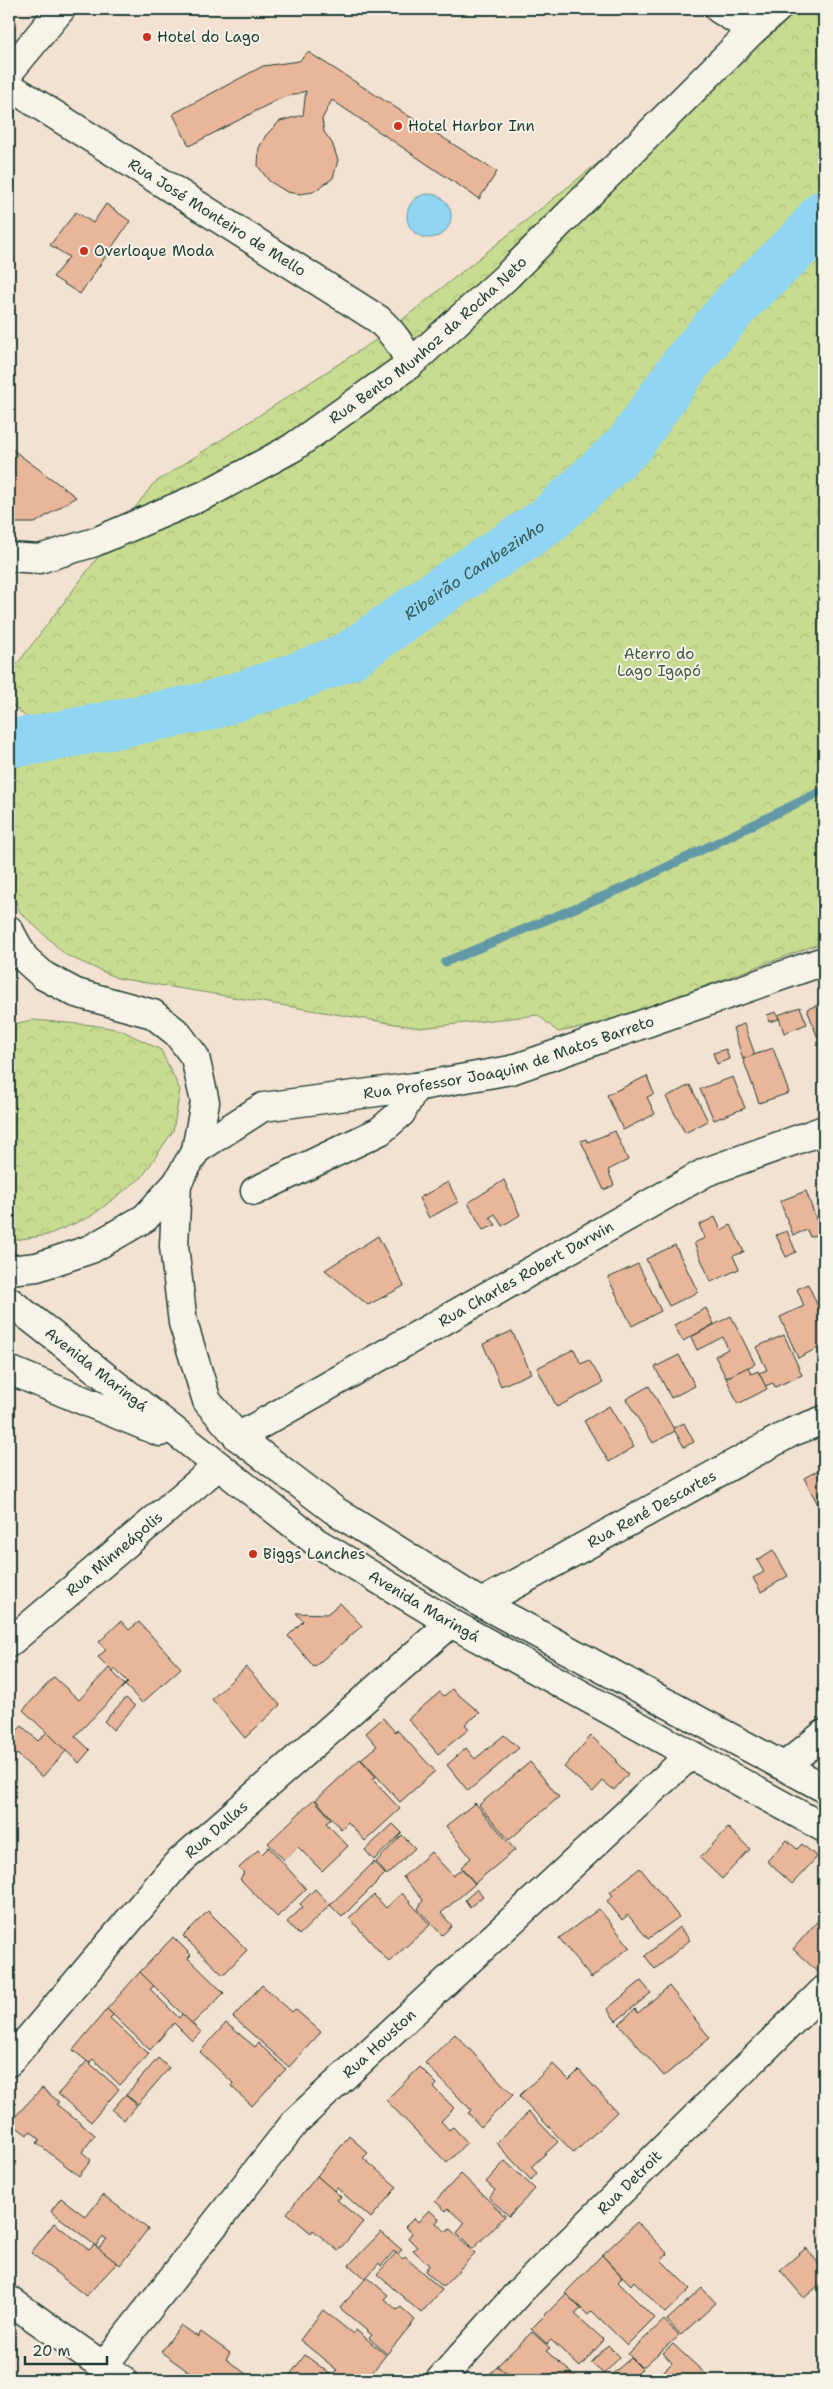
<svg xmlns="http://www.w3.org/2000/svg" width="833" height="2389" viewBox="0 0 833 2389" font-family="'Shantell Sans',sans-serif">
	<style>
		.forest { fill: url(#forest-crowns); stroke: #748c62 }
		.water { fill: #91d5f3; stroke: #6398a7 }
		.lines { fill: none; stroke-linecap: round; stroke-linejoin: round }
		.stream { stroke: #6398a7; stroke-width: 9 }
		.river { stroke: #91d5f3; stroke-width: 49 }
		.building { fill: #e9b69a; stroke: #1f3d34 }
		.street-casing { stroke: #1f3d34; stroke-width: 31 }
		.secondary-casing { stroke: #1f3d34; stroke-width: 31 }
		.street { stroke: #f7f3e8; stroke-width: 28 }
		.secondary { stroke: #f7f3e8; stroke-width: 28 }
		.poi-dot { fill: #c8321e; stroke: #f7f3e8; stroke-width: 2 }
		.labels { text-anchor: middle; stroke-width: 4; stroke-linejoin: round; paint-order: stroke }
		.poi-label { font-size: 15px; fill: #1f3d34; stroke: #f7f3e8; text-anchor: start }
		.street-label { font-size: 15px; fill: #1f3d34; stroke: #f7f3e8 }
		.park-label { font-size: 15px; fill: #415d47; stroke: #f7f3e8 }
		.water-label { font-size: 16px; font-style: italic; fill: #365b5a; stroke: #f7f3e8 }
	</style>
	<defs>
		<pattern id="forest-crowns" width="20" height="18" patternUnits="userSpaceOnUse" patternTransform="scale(1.25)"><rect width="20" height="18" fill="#c8dc91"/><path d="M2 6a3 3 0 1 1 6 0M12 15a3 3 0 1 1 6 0" fill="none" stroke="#abbe7e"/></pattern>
	</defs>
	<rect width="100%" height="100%" fill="#f3e1d1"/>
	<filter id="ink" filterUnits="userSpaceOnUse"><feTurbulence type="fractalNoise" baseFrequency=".02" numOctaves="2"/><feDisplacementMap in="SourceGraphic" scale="10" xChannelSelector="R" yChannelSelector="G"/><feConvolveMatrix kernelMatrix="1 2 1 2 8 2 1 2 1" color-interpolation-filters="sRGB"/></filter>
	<g filter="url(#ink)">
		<g class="forest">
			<polygon points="790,9 824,9 824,942 605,1023 558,1032 538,1015 420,1028 117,978 66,955 20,912 9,887 9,769 67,753 9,702 9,675 153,484 382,336"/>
			<polygon points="32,1020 92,1025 121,1030 161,1050 180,1090 173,1131 142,1177 90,1217 47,1235 9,1241 9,1025"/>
		</g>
		<circle class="water" cx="429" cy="216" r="22"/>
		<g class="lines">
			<polyline class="stream" points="445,962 628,886 824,790"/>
			<path class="river" id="s1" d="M9,743L36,740L209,706L291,679L349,656L438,593L547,521L630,444L684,366L738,302L804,239L824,214"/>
		</g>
		<g class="building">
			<polygon points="308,52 497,172 479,199 332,100 322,119 324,132 332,143 338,160 333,178 313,192 300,194 287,192 269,181 258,166 259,148 266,135 280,121 303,115 306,91 279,99 189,146 173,114 263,66 299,61"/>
			<polygon points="106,204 130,221 80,294 53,277 69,257 50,245 76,212 93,223"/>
			<polygon points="9,447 76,497 35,523 9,523"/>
			<polygon points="824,1003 824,1034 817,1036 807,1009"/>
			<polygon points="800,1007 807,1024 784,1033 778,1015"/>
			<polygon points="776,1012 779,1019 769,1022 767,1015"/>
			<polygon points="744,1024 755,1055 743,1059 733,1028"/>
			<polygon points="773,1048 789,1093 759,1103 743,1059"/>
			<polygon points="726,1049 729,1059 717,1064 713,1053"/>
			<polygon points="647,1076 654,1094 647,1097 655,1114 623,1130 607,1095"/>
			<polygon points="733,1077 745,1108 714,1120 700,1089"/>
			<polygon points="690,1085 708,1121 685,1133 666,1097"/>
			<polygon points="615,1131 628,1160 608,1170 614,1185 604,1190 581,1141 586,1139 588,1142"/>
			<polygon points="504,1180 520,1215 502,1226 495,1214 490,1217 496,1225 483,1230 468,1203"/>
			<polygon points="448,1182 458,1202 429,1218 419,1198"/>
			<polygon points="806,1191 821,1233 810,1237 807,1230 793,1235 780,1201"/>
			<polygon points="715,1217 721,1230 731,1225 744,1252 733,1256 739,1269 711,1282 694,1243 705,1238 699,1225"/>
			<polygon points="787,1231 796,1252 786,1257 776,1235"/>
			<polygon points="378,1236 404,1286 368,1305 325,1270"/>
			<polygon points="675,1245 698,1292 669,1306 646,1259"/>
			<polygon points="638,1264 661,1311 632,1326 608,1278"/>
			<polygon points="808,1284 824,1320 824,1345 798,1358 780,1317 804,1306 797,1289"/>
			<polygon points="706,1308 714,1324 683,1341 674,1325"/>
			<polygon points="731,1316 755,1364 726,1378 715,1356 728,1349 723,1337 697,1350 691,1337"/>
			<polygon points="512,1331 531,1373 501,1386 483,1344"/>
			<polygon points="784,1335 802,1375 775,1387 773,1383 765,1386 759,1373 767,1370 756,1347"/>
			<polygon points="574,1349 581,1364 589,1360 603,1383 557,1407 537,1368"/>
			<polygon points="679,1355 695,1386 671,1398 655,1367"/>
			<polygon points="748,1367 751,1374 758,1371 767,1389 738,1404 726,1378"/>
			<polygon points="649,1386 675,1431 653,1443 626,1399"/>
			<polygon points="609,1406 634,1447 609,1462 584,1421"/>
			<polygon points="684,1423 694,1442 684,1447 673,1428"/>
			<polygon points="824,1467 824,1516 804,1478"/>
			<polygon points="773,1550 788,1576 761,1592 753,1578 764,1572 757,1560"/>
			<polygon points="340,1603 362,1626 314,1667 288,1636 303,1621 296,1613 327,1614"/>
			<polygon points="121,1621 129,1630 139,1622 181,1668 142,1703 125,1685 128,1682 115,1669 113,1672 98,1657 106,1650 99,1642"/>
			<polygon points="246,1667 280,1705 245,1738 212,1699"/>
			<polygon points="109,1668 125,1685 75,1736 90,1750 79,1763 23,1710 54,1677 79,1700"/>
			<polygon points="452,1689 480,1713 465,1724 469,1729 438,1754 408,1719 440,1692 444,1696"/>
			<polygon points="126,1698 135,1706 113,1730 104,1721"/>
			<polygon points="383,1718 395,1732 397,1730 435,1771 400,1802 361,1759 377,1746 366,1733"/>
			<polygon points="22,1726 38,1741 47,1732 66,1751 42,1777 17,1754 11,1761 9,1759 9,1734 11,1736"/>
			<polygon points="504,1735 519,1748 468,1791 447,1765 466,1748 475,1759"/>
			<polygon points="591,1736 617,1760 616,1762 628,1774 614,1790 603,1781 593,1792 564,1767"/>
			<polygon points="360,1759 376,1777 372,1779 400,1809 365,1841 348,1822 341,1829 316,1800"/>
			<polygon points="530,1762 559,1797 509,1840 479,1805"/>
			<polygon points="314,1799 331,1819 326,1823 348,1846 322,1871 298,1847 284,1860 268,1843"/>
			<polygon points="475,1803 515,1850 475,1883 461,1867 471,1858 446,1826"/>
			<polygon points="393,1824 402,1833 374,1860 365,1850"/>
			<polygon points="728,1828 750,1849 722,1879 700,1858"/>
			<polygon points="402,1835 415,1848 387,1875 376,1862"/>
			<polygon points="787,1840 797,1849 802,1844 817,1857 792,1884 767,1861"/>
			<polygon points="269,1847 306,1889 277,1917 240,1879 244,1873 239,1868 258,1850 262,1854"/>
			<polygon points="431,1852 453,1876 462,1869 475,1884 441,1913 452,1926 442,1935 418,1909 423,1900 403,1877"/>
			<polygon points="374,1862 385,1874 342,1917 330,1905"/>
			<polygon points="640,1868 679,1917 648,1939 628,1915 622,1920 607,1901 613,1896 610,1892"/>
			<polygon points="315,1889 330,1905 299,1935 287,1922 303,1907 300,1904"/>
			<polygon points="477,1889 483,1896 470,1907 465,1900"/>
			<polygon points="402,1893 430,1925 389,1962 349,1918 374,1895 386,1908"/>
			<polygon points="599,1909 630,1947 591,1978 559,1938"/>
			<polygon points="208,1911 247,1950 223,1975 183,1936"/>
			<polygon points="822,1916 824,1918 824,1967 819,1973 793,1949"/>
			<polygon points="679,1927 690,1940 655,1969 645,1956"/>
			<polygon points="173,1937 191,1955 188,1958 224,1993 192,2024 140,1972"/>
			<polygon points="140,1972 154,1986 150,1989 179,2018 182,2014 201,2032 192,2041 174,2023 150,2050 107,2009"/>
			<polygon points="641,1981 651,1993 616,2021 607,2009"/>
			<polygon points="262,1985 292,2012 295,2009 321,2032 289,2067 233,2017"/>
			<polygon points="669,1986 710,2038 664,2076 619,2024 635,2009 638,2013"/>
			<polygon points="107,2009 113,2015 110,2018 149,2054 120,2085 93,2059 89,2063 73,2050"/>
			<polygon points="226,2023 255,2047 258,2043 286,2069 252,2106 231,2086 233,2083 200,2052"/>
			<polygon points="455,2034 513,2095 481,2127 468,2113 471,2110 425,2063"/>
			<polygon points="158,2058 169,2068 138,2104 126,2095"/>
			<polygon points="87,2061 119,2089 91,2122 58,2094"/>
			<polygon points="553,2064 569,2080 579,2070 617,2112 574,2153 519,2096"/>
			<polygon points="420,2067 437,2084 434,2088 454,2108 441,2121 449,2130 453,2127 467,2142 447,2163 386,2100"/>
			<polygon points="42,2088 59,2102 56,2104 95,2135 82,2152 91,2160 79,2176 37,2143 40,2139 30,2131 27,2135 10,2122"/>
			<polygon points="125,2095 137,2105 124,2120 112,2110"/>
			<polygon points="529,2112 558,2142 531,2167 537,2173 531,2180 496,2143"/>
			<polygon points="349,2136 368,2153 363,2158 397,2187 371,2218 337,2188 334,2191 317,2176"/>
			<polygon points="505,2161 535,2189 509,2216 489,2198 495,2190 486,2182"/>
			<polygon points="461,2174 505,2216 473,2249 457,2233 464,2223 448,2208 446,2211 435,2201"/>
			<polygon points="317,2176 341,2197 337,2200 363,2222 338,2251 313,2230 311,2233 287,2213"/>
			<polygon points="103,2195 148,2229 120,2265 98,2249 107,2239 103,2237 96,2246 51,2211 61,2198 86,2217"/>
			<polygon points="429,2210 439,2219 436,2223 446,2232 450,2229 475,2253 443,2287 425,2271 429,2265 413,2250 417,2247 408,2238 412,2233 405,2227 414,2218 418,2222"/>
			<polygon points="637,2222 668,2254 661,2260 690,2289 665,2313 634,2281 631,2285 602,2255"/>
			<polygon points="54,2223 89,2250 94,2245 117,2263 86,2296 31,2253"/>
			<polygon points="381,2232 402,2250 397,2254 394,2251 381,2266 379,2263 365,2279 349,2265"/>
			<polygon points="806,2248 824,2270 824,2281 804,2298 780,2270"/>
			<polygon points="396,2253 403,2259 405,2257 442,2290 421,2313 377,2274"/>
			<polygon points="602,2255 622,2277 618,2282 654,2318 627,2345 592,2311 588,2315 565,2293"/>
			<polygon points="367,2277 388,2295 384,2299 397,2310 401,2307 415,2320 387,2354 369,2338 372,2335 340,2308"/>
			<polygon points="702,2288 716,2303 681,2335 667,2320"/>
			<polygon points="566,2294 581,2309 575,2314 604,2340 580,2367 551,2340 547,2344 531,2329"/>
			<polygon points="323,2310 353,2334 356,2330 386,2355 366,2380 344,2380 335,2373 337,2370 300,2340"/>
			<polygon points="664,2320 679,2335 642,2368 628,2354"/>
			<polygon points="181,2325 198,2337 201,2332 230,2353 226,2359 254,2380 200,2380 161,2352"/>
			<polygon points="532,2332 550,2348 546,2351 579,2379 578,2380 514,2380 497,2366"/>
			<polygon points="673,2344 712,2380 655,2380 672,2363 663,2353"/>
			<polygon points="608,2345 620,2357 604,2374 591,2363"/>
			<polygon points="305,2355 338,2380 286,2380"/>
			<polygon points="631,2358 642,2369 631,2380 605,2380"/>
			<polygon points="497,2366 514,2380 485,2380"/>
		</g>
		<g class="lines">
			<defs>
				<g id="street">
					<polyline points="719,9 753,30"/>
					<polyline points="9,72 61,9"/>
					<path id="s2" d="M9,86L378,319C393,333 402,345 410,364"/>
					<path id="s3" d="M9,557L39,559L95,542L207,494L292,448L410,364L505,278L753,30L777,9"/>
					<path id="s4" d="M196,1150L263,1107L415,1087L511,1070L824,961"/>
					<polyline points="255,1191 380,1131 401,1113 415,1087"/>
					<path id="s5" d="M238,1437L706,1172L824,1130"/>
					<path id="s6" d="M481,1603L792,1432L824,1420"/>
					<path id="s7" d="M9,1643L218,1466"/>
					<polyline points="785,1766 824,1734"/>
					<path id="s8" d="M9,2062L176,1865L451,1623"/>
					<polyline points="9,2300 123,2380"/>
					<path id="s9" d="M104,2365L296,2121L689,1756"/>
					<path id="s10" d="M440,2380L520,2291L824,1990"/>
				</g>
				<g id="secondary">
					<polyline points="9,930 24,958 44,976 76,993 153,1014 177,1033 195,1057 205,1102 196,1150 177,1183 145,1218 91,1249 37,1267 9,1270"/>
					<polyline points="177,1183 174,1246 183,1323 207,1401 238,1437 334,1510 481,1603 824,1788"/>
					<path id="s11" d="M9,1301L316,1542L451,1623L824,1828"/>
					<polyline points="9,1370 160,1432"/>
				</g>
			</defs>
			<use href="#street" class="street-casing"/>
			<use href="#secondary" class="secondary-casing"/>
			<use href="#street" class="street"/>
			<use href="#secondary" class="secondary"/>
		</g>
	</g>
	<g class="poi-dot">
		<circle cx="147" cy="37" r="5"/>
		<circle cx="398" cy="126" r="5"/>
		<circle cx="84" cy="251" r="5"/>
		<circle cx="253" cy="1554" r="5"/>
	</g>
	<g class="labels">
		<g class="poi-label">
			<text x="157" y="42">Hotel do Lago</text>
			<text x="408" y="131">Hotel Harbor Inn</text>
			<text x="94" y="256">Overloque Moda</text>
			<text x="263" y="1559">Biggs Lanches</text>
		</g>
		<g class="street-label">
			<text dy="5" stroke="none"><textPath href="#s2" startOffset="246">Rua José Monteiro de Mello</textPath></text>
			<text dy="5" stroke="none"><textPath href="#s3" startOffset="481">Rua Bento Munhoz da Rocha Neto</textPath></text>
			<text dy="5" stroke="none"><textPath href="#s4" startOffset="331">Rua Professor Joaquim de Matos Barreto</textPath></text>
			<text dy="5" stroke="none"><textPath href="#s5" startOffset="331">Rua Charles Robert Darwin</textPath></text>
			<text dy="5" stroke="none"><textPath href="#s11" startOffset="111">Avenida Maringá</textPath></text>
			<text dy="5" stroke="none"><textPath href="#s6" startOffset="195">Rua René Descartes</textPath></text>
			<text dy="5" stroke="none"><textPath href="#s7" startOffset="138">Rua Minneápolis</textPath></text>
			<text dy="5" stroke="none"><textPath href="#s11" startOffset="516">Avenida Maringá</textPath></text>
			<text dy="5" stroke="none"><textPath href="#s8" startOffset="312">Rua Dallas</textPath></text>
			<text dy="5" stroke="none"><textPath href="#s9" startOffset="424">Rua Houston</textPath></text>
			<text dy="5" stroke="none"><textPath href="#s10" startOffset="274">Rua Detroit</textPath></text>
		</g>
		<g class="park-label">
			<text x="659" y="659">Aterro do<tspan x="659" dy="17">Lago Igapó</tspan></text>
		</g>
		<g class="water-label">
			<text dy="6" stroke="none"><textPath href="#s1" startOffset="504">Ribeirão Cambezinho</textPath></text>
		</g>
	</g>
	<rect width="833" height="2389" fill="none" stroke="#f7f3e8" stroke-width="30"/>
	<rect x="15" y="15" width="803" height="2359" fill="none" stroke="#1f3d34" stroke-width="2" filter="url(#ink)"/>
	<path d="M25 2356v8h82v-8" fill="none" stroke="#1f3d34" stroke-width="2.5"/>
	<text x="32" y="2356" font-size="15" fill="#1f3d34" stroke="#f7f3e8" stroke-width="4" paint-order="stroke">20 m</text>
</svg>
